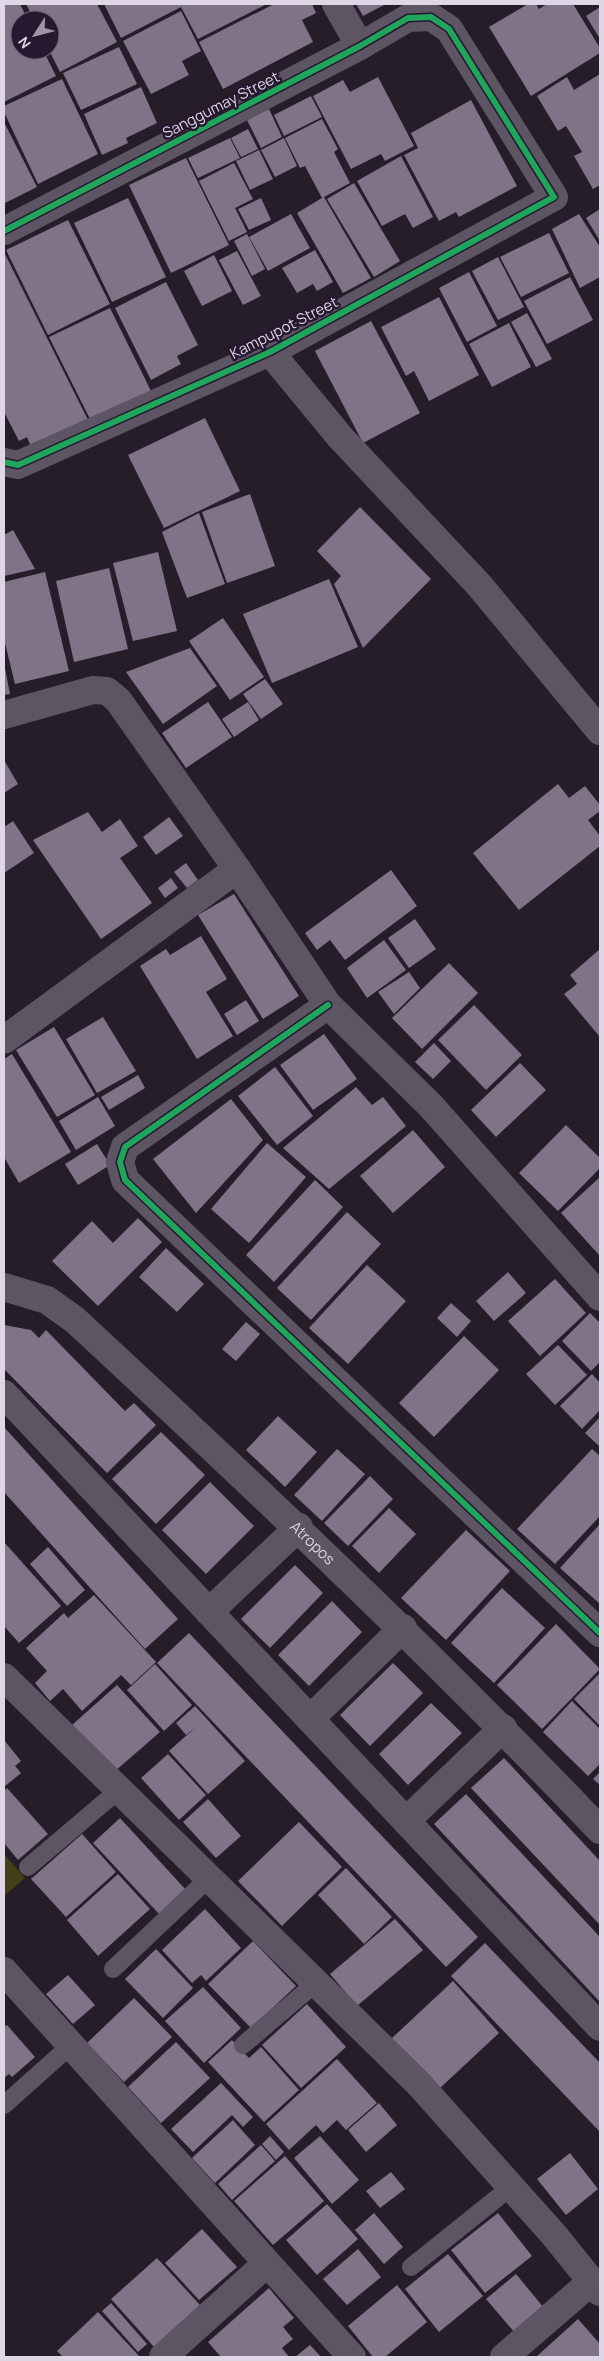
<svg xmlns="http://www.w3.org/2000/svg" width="604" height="2361" viewBox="0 0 604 2361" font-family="Manrope,sans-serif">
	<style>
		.green { fill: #434017 }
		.building { fill: #7f7388 }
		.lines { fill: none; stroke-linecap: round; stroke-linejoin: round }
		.lane { stroke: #5d5464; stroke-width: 18 }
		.street { stroke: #5d5464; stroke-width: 28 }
		.cycleway-casing { stroke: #26182f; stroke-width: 9 }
		.cycleway { stroke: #20a55d; stroke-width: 6 }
		.labels { text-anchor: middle; stroke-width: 5; stroke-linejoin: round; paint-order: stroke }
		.street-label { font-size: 15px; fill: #dfd6e6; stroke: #26182f }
	</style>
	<rect width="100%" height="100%" fill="#251d2a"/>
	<polygon class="green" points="4,1854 25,1878 4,1896"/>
	<g class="building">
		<polygon points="4,4 20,4 28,20 20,20 20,50 43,50 56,76 4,102"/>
		<polygon points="26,4 97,4 117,42 60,72 49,50 50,20 34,20"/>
		<polygon points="104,4 267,4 198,39 181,7 121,38"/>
		<polygon points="274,4 312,4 316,13 302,20 313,42 223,89 199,42"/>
		<polygon points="356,4 386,4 363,16"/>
		<polygon points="528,4 536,4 539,9 547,4 573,4 600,48 600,53 531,96 489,27"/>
		<polygon points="600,7 600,39 586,16"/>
		<polygon points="181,11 201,51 182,61 189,75 151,94 123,41"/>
		<polygon points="119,47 137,84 81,110 63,73"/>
		<polygon points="600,74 600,185 593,189 574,156 582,152 566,126 558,131 537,96 567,77 574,90"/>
		<polygon points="378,77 414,146 385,161 381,154 351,169 313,96 343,80 350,92"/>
		<polygon points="62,79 98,154 38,184 4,112 4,106"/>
		<polygon points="141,87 157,123 126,138 128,143 102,155 84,114"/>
		<polygon points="311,96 322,117 284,136 274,115"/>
		<polygon points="471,100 517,186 459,217 456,212 439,221 404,155 418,148 411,133"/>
		<polygon points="269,109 282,137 261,148 247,120"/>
		<polygon points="322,119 338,149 334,152 350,183 324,197 371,278 343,293 297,213 322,198 305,166 300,168 285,138"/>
		<polygon points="4,122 37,187 5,203 4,200"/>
		<polygon points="248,129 258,149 241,157 231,138"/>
		<polygon points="230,138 240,158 198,178 188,158"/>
		<polygon points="284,138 297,166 275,177 261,150"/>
		<polygon points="259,150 273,179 250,190 236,161"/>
		<polygon points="401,156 433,217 413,228 405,214 382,226 357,181"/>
		<polygon points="186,158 229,245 171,273 129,185"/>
		<polygon points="234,163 253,199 235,208 247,232 229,241 199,181"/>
		<polygon points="354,183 400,261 374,277 327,199"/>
		<polygon points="128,198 166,277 112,302 74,223"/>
		<polygon points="261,198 271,220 249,230 238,209"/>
		<polygon points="600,209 600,241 586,218"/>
		<polygon points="291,214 310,248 268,271 249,237"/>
		<polygon points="579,214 600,247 600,277 580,288 552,229"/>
		<polygon points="68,220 110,304 48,335 6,250"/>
		<polygon points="549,233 569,273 521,297 500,257"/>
		<polygon points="247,234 265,269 252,276 234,241"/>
		<polygon points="315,250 333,282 317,291 313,284 297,293 282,268"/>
		<polygon points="237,251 261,296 243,305 219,260"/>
		<polygon points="4,252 88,420 32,449 27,437 19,441 4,412"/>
		<polygon points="214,255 232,291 202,306 184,271"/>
		<polygon points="498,257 524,307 498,320 472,271"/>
		<polygon points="469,272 497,326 467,342 439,288"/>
		<polygon points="570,277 593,320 547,344 524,301"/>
		<polygon points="166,282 198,345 177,356 181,364 151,380 115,308"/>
		<polygon points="439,297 479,375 429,401 414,371 406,376 381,327"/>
		<polygon points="110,308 151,391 91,421 49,337"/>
		<polygon points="527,313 552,359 536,367 511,322"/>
		<polygon points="371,321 420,413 363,443 315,351"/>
		<polygon points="509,323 531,367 492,387 469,344"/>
		<polygon points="205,418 240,491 164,528 128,455"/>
		<polygon points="250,494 275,566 227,583 202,512"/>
		<polygon points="360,507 431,579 363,648 334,584 341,576 317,551"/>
		<polygon points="199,513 225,584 187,598 162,532"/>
		<polygon points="13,530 35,569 4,576 4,535"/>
		<polygon points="158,552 177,631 133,641 113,563"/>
		<polygon points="109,568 128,649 74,662 56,581"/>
		<polygon points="45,572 69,671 15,684 4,639 4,582"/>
		<polygon points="329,579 358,647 272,683 243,614"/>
		<polygon points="223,618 264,677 230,700 189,641"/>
		<polygon points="190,648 217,686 163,724 126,672"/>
		<polygon points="4,663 10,694 4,695"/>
		<polygon points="265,679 283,704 261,719 243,694"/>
		<polygon points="208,702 232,737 186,768 162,733"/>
		<polygon points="248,702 259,720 234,737 222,719"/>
		<polygon points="4,760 18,784 4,793"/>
		<polygon points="558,784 569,798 585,786 600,805 600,811 588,820 600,836 600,846 519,910 473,853"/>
		<polygon points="88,812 102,832 120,819 138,846 120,858 152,903 101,939 33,840"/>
		<polygon points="169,817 183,836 156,855 143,837"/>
		<polygon points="13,821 34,853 4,873 4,827"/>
		<polygon points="186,863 198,880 187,888 174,872"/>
		<polygon points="391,870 417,906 345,960 330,940 317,950 305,933"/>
		<polygon points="171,878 178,888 165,898 158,888"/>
		<polygon points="234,894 299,996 263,1019 198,915"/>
		<polygon points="415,919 436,949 409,968 388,938"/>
		<polygon points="201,936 227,979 206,992 233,1036 197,1059 140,966 166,949 170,955"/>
		<polygon points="384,940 406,970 367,998 347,968"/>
		<polygon points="600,949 600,1037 564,994 577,984 570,975"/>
		<polygon points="449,963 478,993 422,1049 392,1018"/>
		<polygon points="409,972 420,988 394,1014 378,992"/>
		<polygon points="246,1000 259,1021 237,1035 224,1014"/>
		<polygon points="474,1005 522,1055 486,1090 438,1040"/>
		<polygon points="103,1017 136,1071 97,1093 66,1039"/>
		<polygon points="54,1027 95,1095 57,1117 16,1050"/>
		<polygon points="324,1034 357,1079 313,1110 280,1065"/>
		<polygon points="434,1043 451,1061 433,1079 415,1062"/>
		<polygon points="12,1054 71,1152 19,1183 4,1157 4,1059"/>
		<polygon points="520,1063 546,1090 496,1137 471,1110"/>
		<polygon points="275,1067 313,1116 277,1145 238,1096"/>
		<polygon points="138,1075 145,1088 109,1110 101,1097"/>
		<polygon points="356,1087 372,1105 383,1097 406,1126 329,1189 283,1148"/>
		<polygon points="98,1097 115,1126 76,1150 59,1121"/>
		<polygon points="231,1099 263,1140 196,1213 153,1159"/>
		<polygon points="566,1125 600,1158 600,1168 558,1211 519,1173"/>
		<polygon points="413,1130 445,1167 393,1213 360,1176"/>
		<polygon points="267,1143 306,1177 249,1243 211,1209"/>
		<polygon points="97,1144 110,1165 78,1185 65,1164"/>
		<polygon points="600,1177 600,1256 561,1213"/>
		<polygon points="315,1180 343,1207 274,1282 246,1255"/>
		<polygon points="347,1212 381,1244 311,1320 277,1288"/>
		<polygon points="138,1218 162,1242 98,1306 52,1261 92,1221 113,1243"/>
		<polygon points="166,1248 204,1284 177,1312 139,1277"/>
		<polygon points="367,1265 406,1301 348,1364 309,1328"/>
		<polygon points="508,1272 526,1293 494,1321 476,1301"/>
		<polygon points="555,1279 586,1313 540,1356 508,1321"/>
		<polygon points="451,1303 471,1321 457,1337 437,1318"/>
		<polygon points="590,1313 600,1323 600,1362 591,1371 562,1341"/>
		<polygon points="246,1322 260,1334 236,1361 222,1349"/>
		<polygon points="4,1325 31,1330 39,1338 46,1330 125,1411 134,1403 156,1425 107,1473 4,1369"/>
		<polygon points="464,1336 499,1370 434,1437 399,1403"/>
		<polygon points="558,1345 587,1375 555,1405 526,1374"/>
		<polygon points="592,1374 600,1383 600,1410 582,1429 560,1406"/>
		<polygon points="278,1416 317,1452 285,1487 246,1450"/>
		<polygon points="600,1417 600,1447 585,1433"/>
		<polygon points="4,1427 178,1619 145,1649 4,1492"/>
		<polygon points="161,1432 205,1475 156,1524 112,1479"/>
		<polygon points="337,1449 365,1474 322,1521 294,1495"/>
		<polygon points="592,1449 600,1456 600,1516 555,1564 517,1529"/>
		<polygon points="370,1476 393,1499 348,1546 324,1523"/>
		<polygon points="210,1482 254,1526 206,1574 162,1530"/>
		<polygon points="389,1508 416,1534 379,1573 352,1546"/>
		<polygon points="600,1524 600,1604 560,1568"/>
		<polygon points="466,1530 510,1571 446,1640 401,1598"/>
		<polygon points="4,1542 61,1606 19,1643 4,1626"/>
		<polygon points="48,1547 85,1590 67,1606 30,1564"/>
		<polygon points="295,1565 323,1593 270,1648 241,1619"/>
		<polygon points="502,1588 545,1628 494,1683 451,1643"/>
		<polygon points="94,1595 156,1662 131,1685 121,1675 82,1711 63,1689 50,1701 35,1683 47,1671 26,1648 64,1613 68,1618"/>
		<polygon points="332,1601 362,1632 309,1686 278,1655"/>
		<polygon points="556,1624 600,1669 542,1729 497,1685"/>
		<polygon points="189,1633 478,1937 446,1967 157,1663"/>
		<polygon points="393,1663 423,1693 370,1746 340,1715"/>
		<polygon points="155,1664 192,1705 164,1731 127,1690"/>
		<polygon points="600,1673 600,1726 574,1699"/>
		<polygon points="117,1685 160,1732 114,1772 72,1725"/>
		<polygon points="572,1701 600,1729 600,1764 588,1776 543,1732"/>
		<polygon points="431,1703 462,1733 408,1785 379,1754"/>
		<polygon points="195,1706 245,1761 208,1794 169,1751 197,1726 186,1735 176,1723"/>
		<polygon points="4,1740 21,1761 15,1766 21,1773 4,1787"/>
		<polygon points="168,1754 206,1795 179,1820 141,1778"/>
		<polygon points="504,1758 600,1861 600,1925 471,1788"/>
		<polygon points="600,1772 600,1785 593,1779"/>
		<polygon points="7,1788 48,1834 18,1860 4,1843 4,1791"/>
		<polygon points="466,1794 600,1937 600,2002 434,1824"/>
		<polygon points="208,1799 241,1836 216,1858 183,1822"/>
		<polygon points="120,1818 186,1890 160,1915 93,1843"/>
		<polygon points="299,1822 342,1867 282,1926 238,1881"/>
		<polygon points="82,1834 116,1872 66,1917 31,1879"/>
		<polygon points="346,1868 392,1917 364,1944 318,1895"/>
		<polygon points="118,1874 150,1909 98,1956 67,1920"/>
		<polygon points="205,1909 241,1948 206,1981 201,1975 192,1983 162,1950"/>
		<polygon points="395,1919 423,1950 357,2006 330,1974"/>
		<polygon points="253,1941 296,1986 251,2028 208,1984"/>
		<polygon points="485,1943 600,2063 600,2132 451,1976"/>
		<polygon points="156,1949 193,1988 163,2018 125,1979"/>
		<polygon points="68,1975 95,2005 73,2024 46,1994"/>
		<polygon points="453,1981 499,2033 439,2089 391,2039"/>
		<polygon points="203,1987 241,2028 204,2063 165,2021"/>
		<polygon points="134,1998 172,2037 124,2082 87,2043"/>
		<polygon points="307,2004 346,2047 301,2088 262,2045"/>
		<polygon points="7,2025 35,2057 12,2077 9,2074 4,2078 4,2027"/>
		<polygon points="232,2040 249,2058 261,2047 299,2090 264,2122 208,2062"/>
		<polygon points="176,2042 210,2078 161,2123 128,2087"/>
		<polygon points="337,2059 377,2103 346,2130 337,2120 323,2133 316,2125 289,2150 266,2124"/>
		<polygon points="221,2083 253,2117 243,2127 232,2115 193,2152 171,2129"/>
		<polygon points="379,2103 397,2125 366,2152 348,2130"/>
		<polygon points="233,2120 255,2145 215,2183 192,2158"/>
		<polygon points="270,2136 284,2152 276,2160 262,2144"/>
		<polygon points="320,2136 359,2180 332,2204 294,2158"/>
		<polygon points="261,2145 275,2161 232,2200 218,2184"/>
		<polygon points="570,2153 598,2189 566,2215 537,2179"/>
		<polygon points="285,2156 324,2201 273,2245 234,2201"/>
		<polygon points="391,2172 405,2189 380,2208 366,2191"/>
		<polygon points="327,2204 358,2239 317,2275 286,2240"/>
		<polygon points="374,2213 403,2247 384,2264 355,2230"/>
		<polygon points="498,2213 532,2256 485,2293 451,2250"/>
		<polygon points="202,2229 237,2267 199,2300 165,2263"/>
		<polygon points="358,2249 381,2277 347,2305 323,2279"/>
		<polygon points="448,2254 483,2296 439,2332 405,2289"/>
		<polygon points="157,2258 200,2305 154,2347 111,2299"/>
		<polygon points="516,2274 544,2308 515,2333 486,2299"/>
		<polygon points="397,2285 427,2322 385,2357 373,2357 348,2326"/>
		<polygon points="269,2288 294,2318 283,2327 293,2339 282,2348 289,2357 221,2357 208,2342"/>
		<polygon points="111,2303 147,2344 138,2352 102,2311"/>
		<polygon points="98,2312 140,2357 63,2357 57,2351"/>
		<polygon points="578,2319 600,2344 600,2357 536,2357"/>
		<polygon points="310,2345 321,2357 295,2357"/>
	</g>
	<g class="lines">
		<g class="lane">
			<polyline points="28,1867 120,1789"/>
			<polyline points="113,1969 210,1877"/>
			<polyline points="243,2045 317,1982"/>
			<polyline points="4,2105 70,2046"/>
			<polyline points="411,2267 512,2186"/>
		</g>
		<g class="street">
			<polyline points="336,4 360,46"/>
			<polyline points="4,231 360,46 408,18 431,17 449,29 554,197 270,352 18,465 4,462"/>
			<polyline points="270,352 340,437 479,585 600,731"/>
			<polyline points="4,715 93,690 107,691 118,700 237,869 328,1005 431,1106 600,1297"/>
			<polyline points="328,1005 125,1147 120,1162 125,1180 600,1633"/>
			<polyline points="4,1040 237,869"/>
			<path id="s1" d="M4,1287L47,1300L75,1320C254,1486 431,1653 600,1830"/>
			<polyline points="4,1394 600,2027"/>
			<polyline points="209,1612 299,1527"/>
			<polyline points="4,1677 419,2084 554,2235 600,2292"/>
			<polyline points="310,1719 403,1628"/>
			<polyline points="406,1821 503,1728"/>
			<polyline points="4,1971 352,2357"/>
			<polyline points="163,2357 266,2264"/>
			<polyline points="504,2357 591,2282"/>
		</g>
		<defs>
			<g id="cycleway">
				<polyline points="4,231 360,46 408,18 431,17 449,29 554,197 270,352 18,465 4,462"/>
				<polyline points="328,1005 125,1147 120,1162 125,1180 600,1633"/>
			</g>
		</defs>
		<use href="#cycleway" class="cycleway-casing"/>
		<use href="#cycleway" class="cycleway"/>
	</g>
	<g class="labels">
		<g class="street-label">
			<text transform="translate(221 105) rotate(-27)" y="5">Sanggumay Street</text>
			<text transform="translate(284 328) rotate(-27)" y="5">Kampupot Street</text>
			<text dy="5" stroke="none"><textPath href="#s1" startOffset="405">Atropos</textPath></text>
		</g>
	</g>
	<rect width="604" height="2361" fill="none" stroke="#dfd6e6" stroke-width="10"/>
	<g transform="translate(35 35) rotate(234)"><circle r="24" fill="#26182f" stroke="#706478"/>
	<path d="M0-4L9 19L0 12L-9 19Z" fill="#9e95a4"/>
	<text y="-8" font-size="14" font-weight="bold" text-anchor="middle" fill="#dfd6e6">N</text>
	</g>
</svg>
